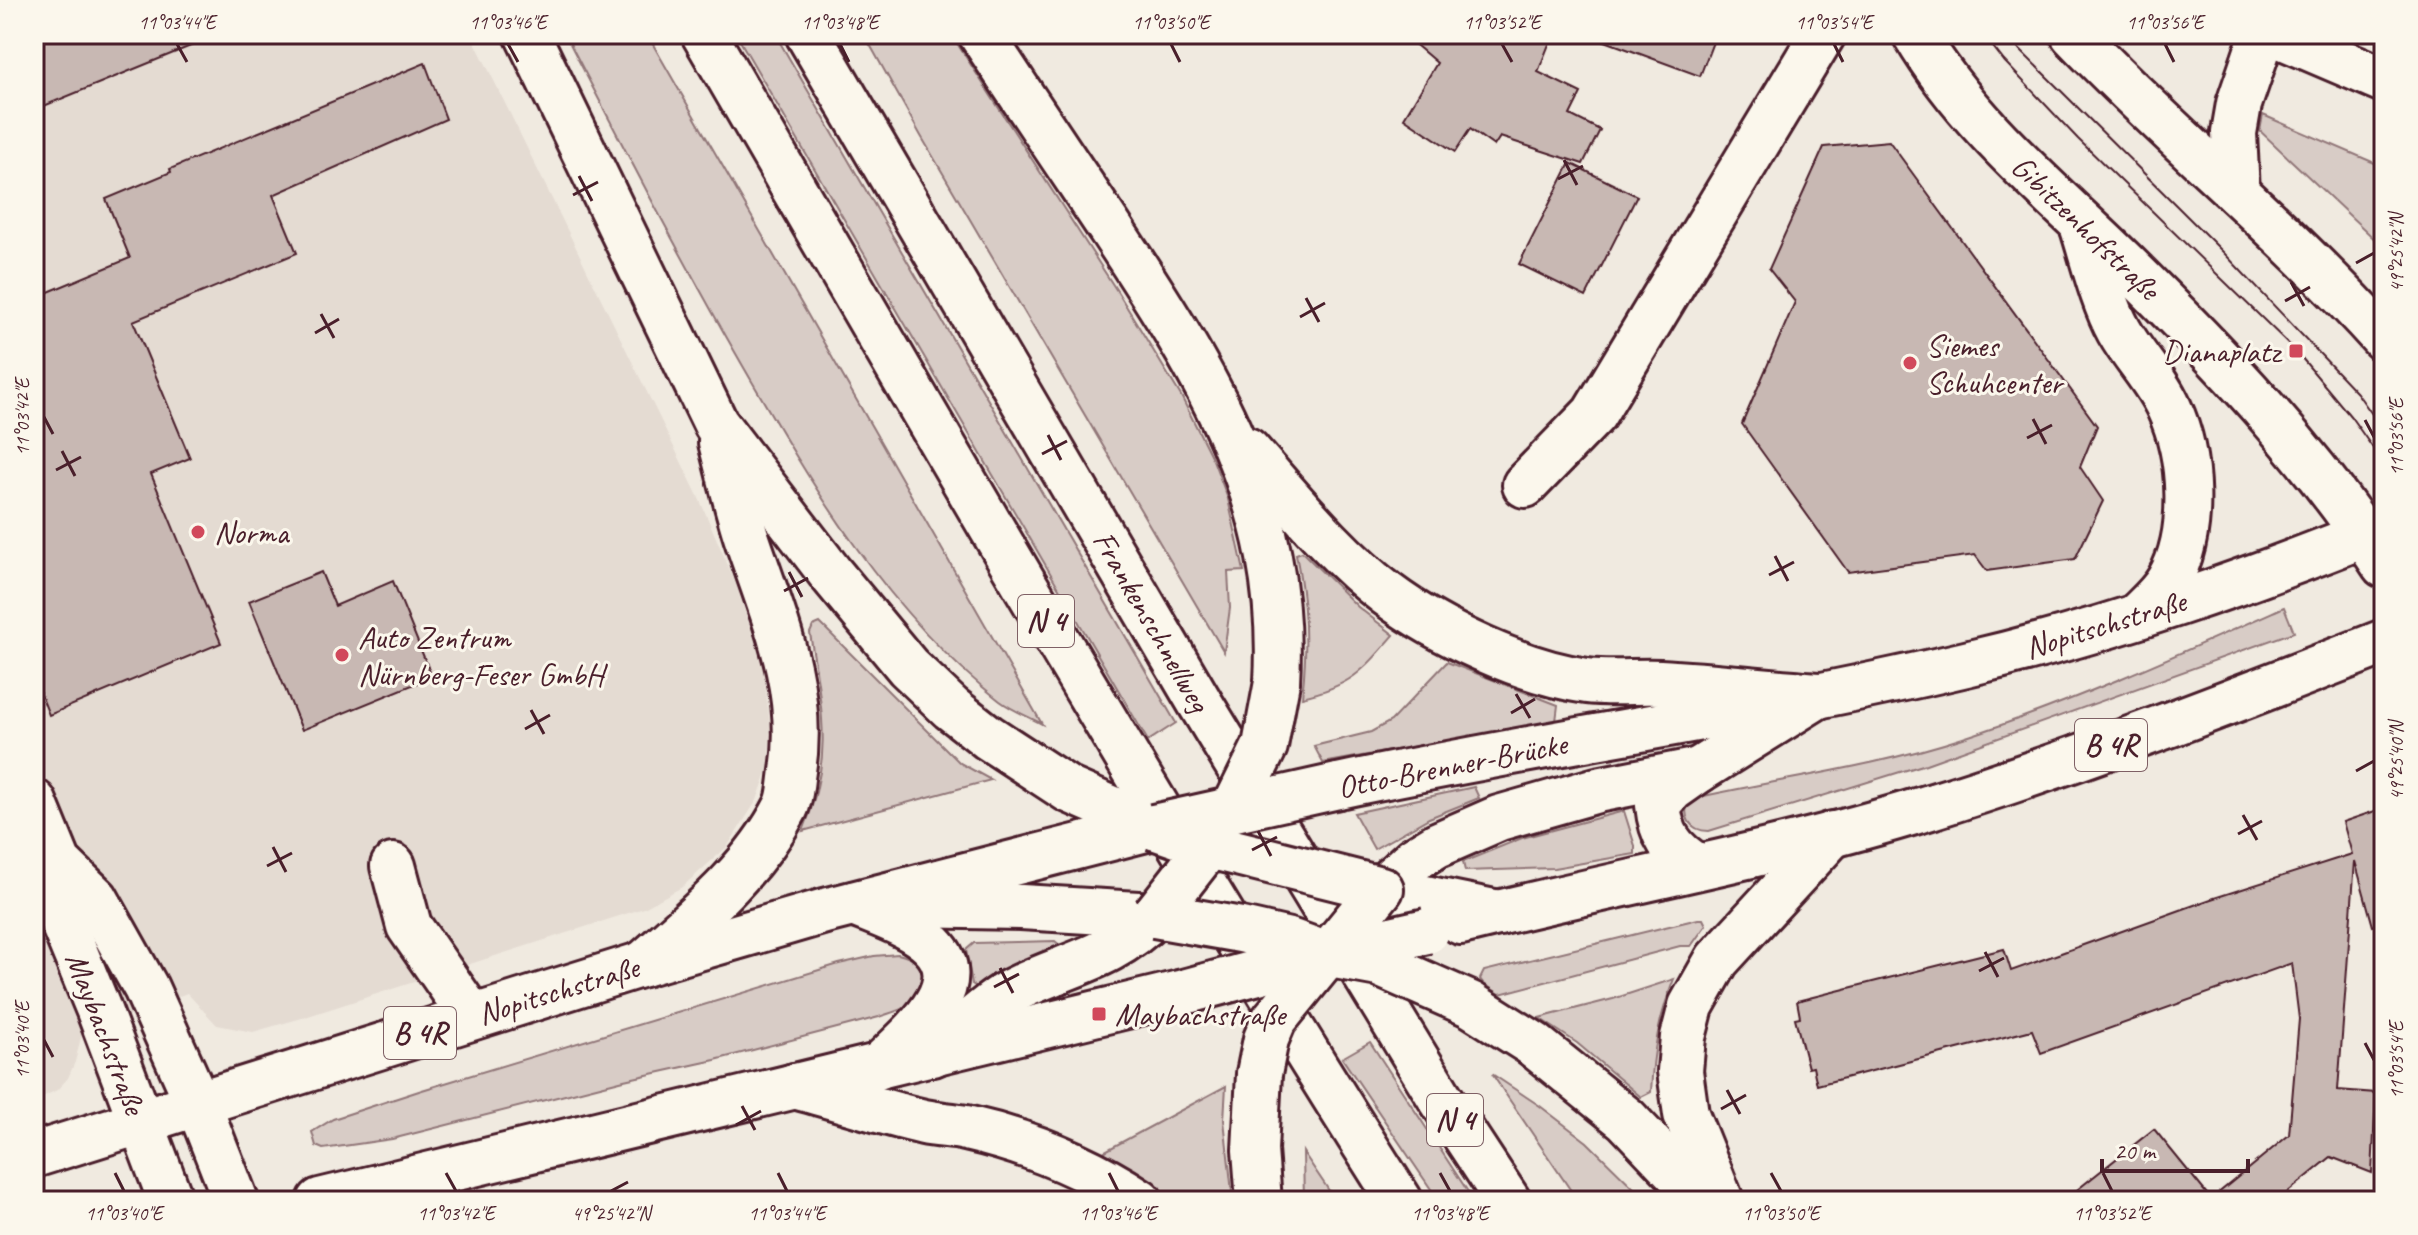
<svg xmlns="http://www.w3.org/2000/svg" width="2418" height="1235" viewBox="0 0 2418 1235" font-family="Caveat,sans-serif">
	<style>
		.built { fill: #e4dbd2 }
		.green { fill: #d8ccc6; stroke: #917678; stroke-width: 2 }
		.building { fill: #c8b8b3; stroke: #4a1f2b; stroke-width: 2 }
		.lines { fill: none; stroke-linecap: round; stroke-linejoin: round }
		.minor-casing { stroke: #4a1f2b; stroke-width: 50 }
		.major-casing { stroke: #4a1f2b; stroke-width: 50 }
		.highway-casing { stroke: #4a1f2b; stroke-width: 50 }
		.minor { stroke: #fbf7ec; stroke-width: 44 }
		.major { stroke: #fbf7ec; stroke-width: 44 }
		.highway { stroke: #fbf7ec; stroke-width: 44 }
		.tram { stroke: #4a1f2b; stroke-width: 2 }
		.major-bridge-casing { stroke: #4a1f2b; stroke-width: 50; stroke-linecap: butt }
		.highway-bridge-casing { stroke: #4a1f2b; stroke-width: 50; stroke-linecap: butt }
		.major-bridge { stroke: #fbf7ec; stroke-width: 44 }
		.highway-bridge { stroke: #fbf7ec; stroke-width: 44 }
		.ticks { fill: none; stroke: #4a1f2b; stroke-width: 3 }
		.poi-dot { fill: #d1495b; stroke: #fbf7ec; stroke-width: 3 }
		.labels { text-anchor: middle; stroke-width: 6; stroke-linejoin: round; paint-order: stroke }
		.shield { fill: #fbf7ec; stroke: #7f6065; stroke-width: 2 }
		.shield-label { font-size: 30px; font-weight: bold; fill: #4a1f2b }
		.street-label { font-size: 32px; fill: #4a1f2b; stroke: #fbf7ec }
		.poi-label { font-size: 32px; fill: #4a1f2b; stroke: #fbf7ec; text-anchor: start }
		.neatline { fill: none; stroke: #4a1f2b; stroke-width: 3 }
		.ticks-label { font-size: 20px; text-anchor: middle; fill: #4a1f2b }
	</style>
	<rect width="100%" height="100%" fill="#f0eae0"/>
	<filter id="ink" filterUnits="userSpaceOnUse"><feTurbulence type="fractalNoise" baseFrequency=".0125" numOctaves="2"/><feDisplacementMap in="SourceGraphic" scale="16" xChannelSelector="R" yChannelSelector="G"/><feConvolveMatrix kernelMatrix="1 2 1 2 8 2 1 2 1" color-interpolation-filters="sRGB"/></filter>
	<g filter="url(#ink)">
		<g class="built">
			<polygon points="34,34 471,34 698,496 736,584 763,666 770,724 769,767 757,800 727,847 682,887 644,908 302,1018 253,1032 217,1025 187,993 82,1033 75,1062 68,1078 57,1090 34,1101"/>
			<polygon points="815,1190 891,1201 769,1201"/>
		</g>
		<g class="green">
			<path d="M565,34H647L1042,724C1029,717 1012,710 1000,701C887,614 813,487 743,366C680,257 623,146 565,34Z"/>
			<polygon points="736,34 775,34 1176,723 1148,741"/>
			<polygon points="864,34 951,34 1117,291 1181,396 1213,460 1228,499 1244,571 1228,572 1230,608 1224,652 921,136"/>
			<polygon points="2263,115 2384,167 2384,192 2381,199 2384,200 2384,248 2260,131"/>
			<path d="M1302,552L1358,607L1394,635C1363,671 1351,686 1302,697C1308,646 1306,605 1296,554Z"/>
			<path d="M2284,607L2294,632L1926,764L1709,831C1689,831 1681,815 1690,799C1780,779 1875,767 1963,738C2073,702 2179,654 2284,607Z"/>
			<path d="M820,623L960,763L991,780L803,831C834,757 822,709 810,633L813,626Z"/>
			<polygon points="1447,662 1558,705 1556,721 1323,763 1314,746 1371,732 1391,721"/>
			<polygon points="1474,787 1479,798 1429,818 1374,849 1354,813"/>
			<polygon points="1624,811 1635,846 1635,854 1554,868 1465,871 1463,862 1522,838"/>
			<polygon points="1698,919 1703,919 1706,925 1691,946 1680,946 1500,994 1484,984 1480,979 1484,971"/>
			<polygon points="1055,941 1062,947 979,988 972,984 966,950 974,943"/>
			<path d="M898,954C934,963 931,990 903,1008C896,1012 886,1014 879,1017L715,1060L624,1080L392,1139L323,1149L316,1146L312,1132L333,1119L422,1090L839,964L874,956Z"/>
			<path d="M1674,979C1659,1017 1653,1051 1651,1092L1641,1097L1577,1043L1539,1018L1613,999Z"/>
			<polygon points="1370,1042 1474,1201 1439,1201 1342,1058"/>
			<polygon points="1492,1074 1540,1106 1587,1142 1647,1201 1578,1201"/>
			<polygon points="1226,1086 1224,1120 1233,1201 1171,1201 1134,1176 1094,1157"/>
			<polygon points="1303,1152 1336,1201 1304,1201"/>
		</g>
		<g class="building">
			<polygon points="34,34 220,34 34,110"/>
			<polygon points="1403,34 1553,34 1538,72 1581,93 1570,115 1600,130 1583,164 1500,137 1494,146 1470,129 1455,152 1404,118 1437,63"/>
			<polygon points="1598,34 1716,34 1700,76 1597,38"/>
			<polygon points="425,63 446,119 273,195 297,253 133,321 190,458 151,474 221,643 49,715 34,677 34,298 130,258 106,199 171,172 170,169"/>
			<polygon points="1889,141 2097,426 2080,467 2103,501 2075,559 1987,571 1975,555 1848,572 1742,424 1795,302 1769,269 1824,147"/>
			<polygon points="1570,163 1637,196 1586,297 1519,264"/>
			<polygon points="321,572 335,606 393,581 432,677 302,730 249,601"/>
			<polygon points="2384,808 2384,924 2373,926 2355,861 2338,1090 2376,1093 2372,1173 2331,1157 2277,1201 2063,1201 2154,1129 2211,1199 2289,1135 2299,1019 2292,963 2041,1053 2032,1030 1817,1085 1813,1067 1808,1068 1795,1018 1800,1017 1797,1001 2004,949 2011,971 2211,899 2352,854 2343,822"/>
		</g>
		<g class="lines">
			<defs>
				<g id="minor">
					<polyline points="2276,34 2384,80"/>
					<polyline points="2237,192 2234,133 2239,104 2263,34"/>
					<polyline points="1525,485 1594,414 1823,34"/>
					<polyline points="34,802 59,863 96,899 146,988 198,1104 236,1201"/>
					<polyline points="59,863 56,906 98,1008 171,1201"/>
					<polyline points="393,866 409,926 472,1017"/>
				</g>
				<g id="major">
					<path d="M1915,34C1968,124 2049,190 2123,262C2218,355 2311,453 2384,565"/>
					<path d="M2073,34C2173,139 2287,231 2384,339"/>
					<path d="M2083,228C2093,260 2103,302 2119,331C2134,358 2156,379 2169,408C2191,455 2196,533 2169,580C2161,594 2148,605 2137,616"/>
					<path d="M1338,786C1546,742 1758,713 1966,664C2109,631 2248,581 2384,527"/>
					<path d="M1697,866C1671,850 1661,835 1658,805L1672,789L1699,770"/>
					<path d="M854,904C879,915 912,925 932,945C974,987 907,1038 878,1067"/>
					<path d="M1461,922C1616,883 1775,855 1927,808C2082,760 2233,701 2384,642"/>
					<polyline points="34,1155 643,964 825,911 1154,827"/>
					<polyline points="320,1201 1180,993"/>
				</g>
				<g id="highway">
					<polyline points="527,34 716,424 831,574 908,667 951,708 988,737 1069,790 1154,827"/>
					<path d="M704,34C932,426 1157,819 1400,1201"/>
					<polyline points="808,34 1200,703 1439,1096 1508,1201"/>
					<path d="M981,34C1024,100 1068,165 1112,231C1207,375 1287,502 1277,682"/>
					<path d="M1247,450C1291,499 1334,554 1387,594C1439,633 1523,672 1587,681C1611,684 1636,681 1660,682C1713,685 1766,691 1819,695"/>
					<polyline points="1381,889 1414,859 1437,845 1499,818 1597,790 1699,770 1819,695"/>
					<polyline points="1381,889 1499,913"/>
					<polyline points="854,904 1021,907 1155,915"/>
					<path d="M643,964C696,917 753,871 786,807C791,797 791,783 793,771C806,687 772,614 746,536C736,505 729,473 721,442"/>
					<polyline points="1470,1004 1533,1044 1626,1119 1704,1201"/>
					<path d="M933,1054C954,1037 988,1004 1010,992C1065,963 1108,962 1155,915"/>
					<polyline points="1259,1074 1255,1150 1259,1201"/>
					<path d="M794,1086C837,1097 880,1112 924,1122C938,1125 952,1125 966,1128C1028,1142 1087,1166 1140,1201"/>
					<polyline points="1721,1201 1686,1114 1680,1071 1683,1037 1691,1006 1717,960 1833,834"/>
				</g>
			</defs>
			<use href="#minor" class="minor-casing"/>
			<use href="#major" class="major-casing"/>
			<use href="#highway" class="highway-casing"/>
			<use href="#minor" class="minor"/>
			<use href="#major" class="major"/>
			<use href="#highway" class="highway"/>
			<g class="tram">
				<polyline points="1983,34 2004,61 2078,139 2296,351 2351,417 2384,464"/>
				<polyline points="2008,34 2019,49 2223,252 2357,393 2384,431"/>
			</g>
			<defs>
				<g id="major-bridge">
					<polyline points="1154,827 1338,786"/>
					<polyline points="1180,993 1325,954 1427,931"/>
				</g>
				<g id="highway-bridge">
					<polyline points="1234,809 1265,746 1277,682"/>
					<polyline points="1154,827 1209,846 1381,889 1274,1020 1266,1039 1259,1074"/>
					<polyline points="1155,915 1241,930 1289,941 1325,954 1379,964 1470,1004"/>
					<polyline points="1155,915 1209,846"/>
				</g>
			</defs>
			<use href="#major-bridge" class="major-bridge-casing"/>
			<use href="#highway-bridge" class="highway-bridge-casing"/>
			<use href="#major-bridge" class="major-bridge"/>
			<use href="#highway-bridge" class="highway-bridge"/>
		</g>
	</g>
	<path class="ticks" d="M177,44L187,62M508,44L518,62M840,44L849,62M1171,44L1180,62M1502,44L1512,62M1834,44L1843,62M2165,44L2174,62M1564,160L1577,185M579,176L592,201M1558,179L1583,166M573,195L598,182M2356,263L2374,253M2291,282L2304,306M1306,298L1319,322M2285,301L2310,287M321,314L334,338M1300,317L1325,303M315,333L339,319M44,417L53,434M2033,419L2046,444M2365,420L2374,437M1048,435L1061,460M2027,438L2052,425M62,451L75,476M1042,454L1067,441M56,470L81,457M1775,556L1788,581M789,572L802,597M1769,575L1794,562M784,591L808,578M1516,694L1530,718M531,710L544,734M1511,713L1535,699M525,729L550,715M2356,771L2374,761M2243,815L2257,840M1258,831L1271,856M2238,834L2262,821M273,847L286,872M1252,850L1277,837M267,866L292,853M1985,952L1998,977M1000,968L1013,993M1979,971L2004,958M994,987L1019,974M44,1040L53,1057M2365,1043L2374,1060M1727,1090L1740,1114M742,1106L755,1130M1721,1109L1746,1095M736,1125L761,1111M115,1173L124,1191M446,1173L456,1191M778,1173L787,1191M1109,1173L1118,1191M1440,1173L1450,1191M1771,1173L1781,1191M2103,1173L2112,1191M611,1191L628,1182"/>
	<g class="poi-dot">
		<rect x="2288" y="343" width="16" height="16" rx="4"/>
		<circle cx="1910" cy="363" r="8"/>
		<circle cx="198" cy="532" r="8"/>
		<circle cx="342" cy="655" r="8"/>
		<rect x="1091" y="1006" width="16" height="16" rx="4"/>
	</g>
	<g class="labels">
		<g class="shield">
			<rect x="1018" y="595" width="56" height="52" rx="6"/>
			<rect x="2075" y="719" width="72" height="52" rx="6"/>
			<rect x="384" y="1007" width="72" height="52" rx="6"/>
			<rect x="1427" y="1094" width="56" height="52" rx="6"/>
		</g>
		<g class="shield-label">
			<text x="1046" y="631">N 4</text>
			<text x="2111" y="755">B 4R</text>
			<text x="420" y="1043">B 4R</text>
			<text x="1455" y="1130">N 4</text>
		</g>
		<g class="street-label">
			<text transform="translate(2086 227) rotate(44)" y="11">Gibitzenhofstraße</text>
			<text transform="translate(1152 621) rotate(60)" y="11">Frankenschnellweg</text>
			<text transform="translate(2105 624) rotate(-17)" y="11">Nopitschstraße</text>
			<text transform="translate(1452 765) rotate(-11)" y="11">Otto-Brenner-Brücke</text>
			<text transform="translate(558 990) rotate(-17)" y="11">Nopitschstraße</text>
			<text transform="translate(106 1033) rotate(69)" y="11">Maybachstraße</text>
		</g>
		<g class="poi-label">
			<text x="1926" y="356">Siemes<tspan x="1926" dy="37">Schuhcenter</tspan></text>
			<text x="2280" y="362" text-anchor="end">Dianaplatz</text>
			<text x="214" y="543">Norma</text>
			<text x="358" y="648">Auto Zentrum<tspan x="358" dy="37">Nürnberg-Feser GmbH</tspan></text>
			<text x="1115" y="1025">Maybachstraße</text>
		</g>
	</g>
	<rect width="2418" height="1235" fill="none" stroke="#fbf7ec" stroke-width="88"/>
	<path d="M2102 1159v12h146v-12" fill="none" stroke="#4a1f2b" stroke-width="4"/>
	<text x="2114" y="1159" font-size="24" fill="#4a1f2b" stroke="#fbf7ec" stroke-width="6" paint-order="stroke">20 m</text>
	<rect x="44" y="44" width="2330" height="1147" class="neatline"/>
	<g class="ticks-label">
		<text x="177" y="29">11°03'44"E</text>
		<text x="508" y="29">11°03'46"E</text>
		<text x="840" y="29">11°03'48"E</text>
		<text x="1171" y="29">11°03'50"E</text>
		<text x="1502" y="29">11°03'52"E</text>
		<text x="1834" y="29">11°03'54"E</text>
		<text x="2165" y="29">11°03'56"E</text>
		<text transform="translate(2396 253) rotate(-90)" y="7">49°25'42"N</text>
		<text transform="translate(22 417) rotate(-90)" y="7">11°03'42"E</text>
		<text transform="translate(2396 437) rotate(-90)" y="7">11°03'56"E</text>
		<text transform="translate(2396 761) rotate(-90)" y="7">49°25'40"N</text>
		<text transform="translate(22 1040) rotate(-90)" y="7">11°03'40"E</text>
		<text transform="translate(2396 1060) rotate(-90)" y="7">11°03'54"E</text>
		<text x="124" y="1220">11°03'40"E</text>
		<text x="456" y="1220">11°03'42"E</text>
		<text x="611" y="1220">49°25'42"N</text>
		<text x="787" y="1220">11°03'44"E</text>
		<text x="1118" y="1220">11°03'46"E</text>
		<text x="1450" y="1220">11°03'48"E</text>
		<text x="1781" y="1220">11°03'50"E</text>
		<text x="2112" y="1220">11°03'52"E</text>
	</g>
</svg>
